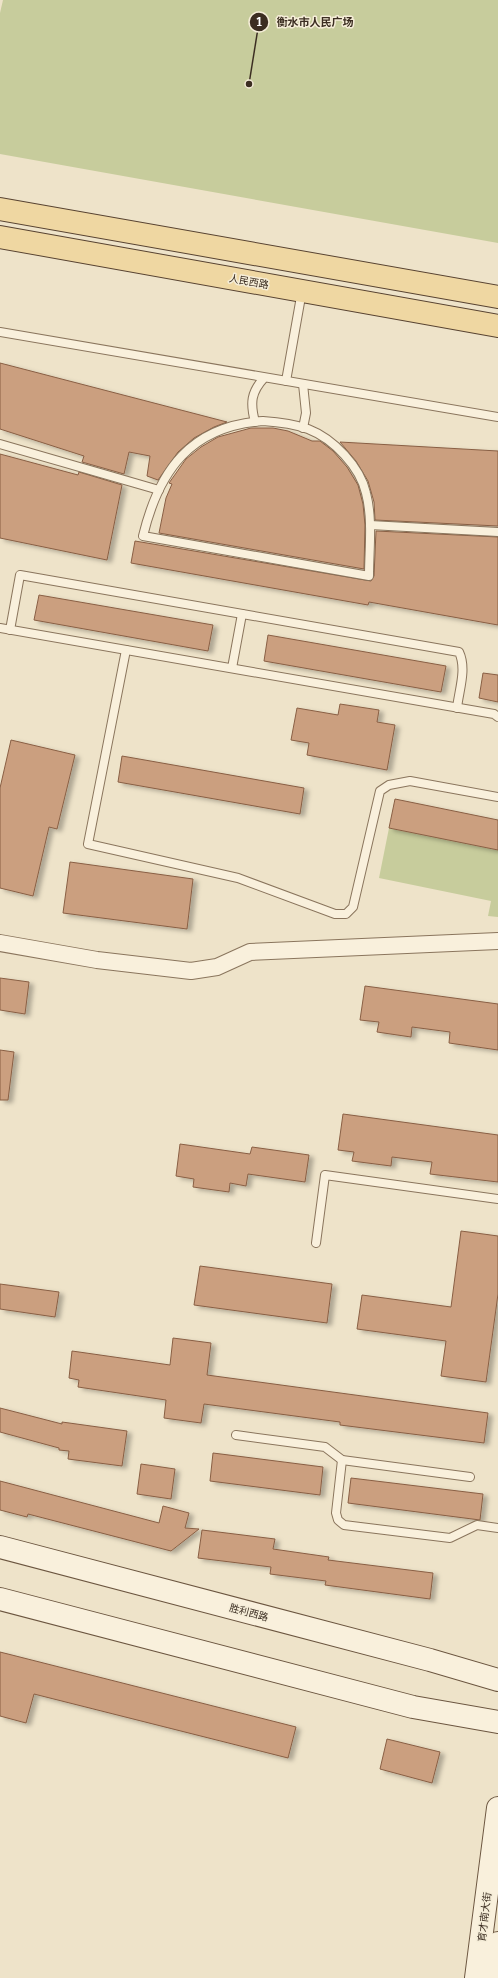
<svg xmlns="http://www.w3.org/2000/svg" width="498" height="1978" viewBox="0 0 498 1978" font-family="Bitter,'Noto Sans SC',serif">
	<style>
		.green { fill: #c7cc9c }
		.building { fill: #cb9f7f; stroke: #895f44; filter: url(#shadow) }
		.lines { fill: none; stroke-linecap: round; stroke-linejoin: round }
		.lane-casing { stroke: #8a755d; stroke-width: 10 }
		.street-casing { stroke: #8a755d; stroke-width: 18 }
		.secondary-casing { stroke: #6c5640; stroke-width: 24 }
		.primary-casing { stroke: #584331; stroke-width: 24 }
		.lane { stroke: #f9f0dc; stroke-width: 8 }
		.street { stroke: #f9f0dc; stroke-width: 16 }
		.secondary { stroke: #f9f0dc; stroke-width: 22 }
		.primary { stroke: #efd7a2; stroke-width: 22 }
		.labels { text-anchor: middle; stroke-width: 3; stroke-linejoin: round; paint-order: stroke }
		.street-label { font-size: 10px; fill: #3b2d21; stroke: #f5edd8 }
		.leader { fill: none; stroke: #3b2d21; stroke-width: 1.5 }
		.callout-dot { fill: #3b2d21; stroke: #f5edd8; stroke-width: 1.5 }
		.mark-label { font-size: 12px; text-anchor: middle; font-weight: bold; fill: #fff }
		.callout-label { font-size: 11px; text-anchor: middle; font-weight: bold; fill: #3b2d21; stroke: #f5edd8; stroke-width: 3; stroke-linejoin: round; paint-order: stroke }
	</style>
	<defs>
		<filter id="shadow"><feDropShadow dx="4.5" dy="2.5" stdDeviation="2" flood-color="#0004"/></filter>
	</defs>
	<rect width="100%" height="100%" fill="#eee3c9"/>
	<g class="green">
		<polygon points="3,0 498,0 498,243 0,154 0,13"/>
		<polygon points="389,828 498,850 498,917 488,916 491,901 379,878"/>
	</g>
	<g class="building">
		<polygon points="0,363 227,422 214,427 194,438 178,452 158,480 147,476 150,456 129,452 124,474 82,462 84,456 0,429"/>
		<polygon points="251,428 273,428 288,431 312,441 320,441 333,451 347,467 358,485 363,504 365,525 364,569 159,533 166,498 172,484 169,483 186,459 201,447 218,437"/>
		<polygon points="340,442 498,451 498,526 375,520 374,502 368,481 356,461"/>
		<polygon points="0,454 78,475 79,472 122,485 107,560 0,538"/>
		<polygon points="376,531 498,537 498,625 369,602 368,605 131,563 135,541 371,581 374,576"/>
		<polygon points="39,595 213,625 208,651 34,620"/>
		<polygon points="268,635 446,666 441,692 264,661"/>
		<polygon points="483,673 498,675 498,702 479,698"/>
		<polygon points="340,704 379,710 377,722 395,725 387,770 307,755 309,743 291,740 297,708 338,715"/>
		<polygon points="11,740 75,755 57,829 49,827 33,896 0,888 0,788"/>
		<polygon points="122,756 304,788 300,814 118,782"/>
		<polygon points="395,799 498,820 498,850 389,828"/>
		<polygon points="70,862 193,879 187,929 63,913"/>
		<polygon points="0,978 29,982 25,1014 0,1010"/>
		<polygon points="365,986 498,1004 498,1050 449,1043 450,1032 412,1027 411,1037 377,1032 379,1022 360,1020"/>
		<polygon points="0,1050 14,1052 8,1100 0,1100"/>
		<polygon points="343,1114 498,1135 498,1182 430,1174 432,1162 392,1157 391,1166 352,1161 354,1152 338,1150"/>
		<polygon points="180,1144 250,1154 252,1147 309,1155 305,1182 248,1174 246,1186 230,1183 229,1192 193,1187 194,1179 176,1176"/>
		<polygon points="461,1231 498,1236 498,1294 486,1382 441,1376 446,1341 357,1329 362,1295 451,1307"/>
		<polygon points="200,1266 332,1284 327,1323 194,1305"/>
		<polygon points="0,1284 59,1292 55,1317 0,1309"/>
		<polygon points="173,1338 211,1343 207,1375 488,1413 484,1443 340,1425 340,1422 204,1404 201,1423 164,1418 166,1400 78,1387 79,1380 69,1378 72,1351 170,1365"/>
		<polygon points="0,1408 62,1424 62,1422 127,1431 122,1466 68,1459 69,1451 59,1450 59,1448 0,1432"/>
		<polygon points="213,1453 323,1467 320,1495 210,1481"/>
		<polygon points="141,1464 175,1469 171,1499 137,1494"/>
		<polygon points="351,1478 483,1494 480,1520 348,1503"/>
		<polygon points="0,1481 159,1523 163,1506 189,1513 185,1528 199,1529 171,1551 28,1514 27,1517 0,1510"/>
		<polygon points="202,1530 275,1539 273,1549 329,1557 328,1560 433,1573 430,1599 325,1585 326,1581 270,1574 271,1567 198,1558"/>
		<polygon points="0,1652 296,1727 288,1758 34,1694 26,1723 0,1716"/>
		<polygon points="387,1739 440,1752 432,1783 380,1769"/>
	</g>
	<g class="lines">
		<defs>
			<g id="lane">
				<polyline points="0,332 498,417"/>
				<polyline points="286,381 302,291"/>
				<path d="M263,421C278,422 294,424 308,429C334,439 360,467 366,493C373,520 369,549 369,576L143,536C159,470 191,426 263,421Z"/>
				<path d="M255,422C250,403 251,392 264,378"/>
				<polyline points="303,428 306,413 303,384"/>
				<polyline points="0,444 159,490"/>
				<polyline points="370,525 498,532"/>
				<polyline points="0,628 494,714 498,717"/>
				<path d="M10,630L20,575L459,652C467,669 459,690 457,708"/>
				<polyline points="126,650 88,844 238,878 335,914 346,914 353,907 380,791 389,785 410,781 498,797"/>
				<polyline points="232,668 242,614"/>
				<polyline points="316,1243 325,1175 498,1199"/>
				<polyline points="236,1435 325,1447 342,1460 470,1477"/>
				<polyline points="342,1460 336,1513 338,1520 344,1525 450,1538 477,1525 498,1528"/>
			</g>
			<polyline id="street" points="0,943 97,960 191,971 217,967 250,952 498,941"/>
			<g id="secondary">
				<polyline points="0,1547 430,1660 498,1680"/>
				<polyline points="0,1599 413,1707 498,1722"/>
				<polyline points="476,1978 498,1808"/>
				<polyline points="494,1978 498,1943"/>
			</g>
			<g id="primary">
				<polyline points="0,209 498,297"/>
				<polyline points="0,237 498,326"/>
			</g>
		</defs>
		<use href="#lane" class="lane-casing"/>
		<use href="#street" class="street-casing"/>
		<use href="#secondary" class="secondary-casing"/>
		<use href="#primary" class="primary-casing"/>
		<use href="#lane" class="lane"/>
		<use href="#street" class="street"/>
		<use href="#secondary" class="secondary"/>
		<use href="#primary" class="primary"/>
	</g>
	<g class="labels">
		<g class="street-label">
			<text transform="translate(249 281) rotate(10)" y="4">人民西路</text>
			<text transform="translate(249 1612) rotate(15)" y="4">胜利西路</text>
			<text transform="translate(484 1917) rotate(-83)" y="4">育才南大街</text>
		</g>
	</g>
	<path class="leader" d="M249 84L259 22"/>
	<g class="callout-dot">
		<circle cx="249" cy="84" r="4"/>
		<circle cx="259" cy="22" r="10"/>
	</g>
	<g class="mark-label">
		<text x="259" y="26">1</text>
	</g>
	<g class="callout-label">
		<text x="315" y="26">衡水市人民广场</text>
	</g>
</svg>
